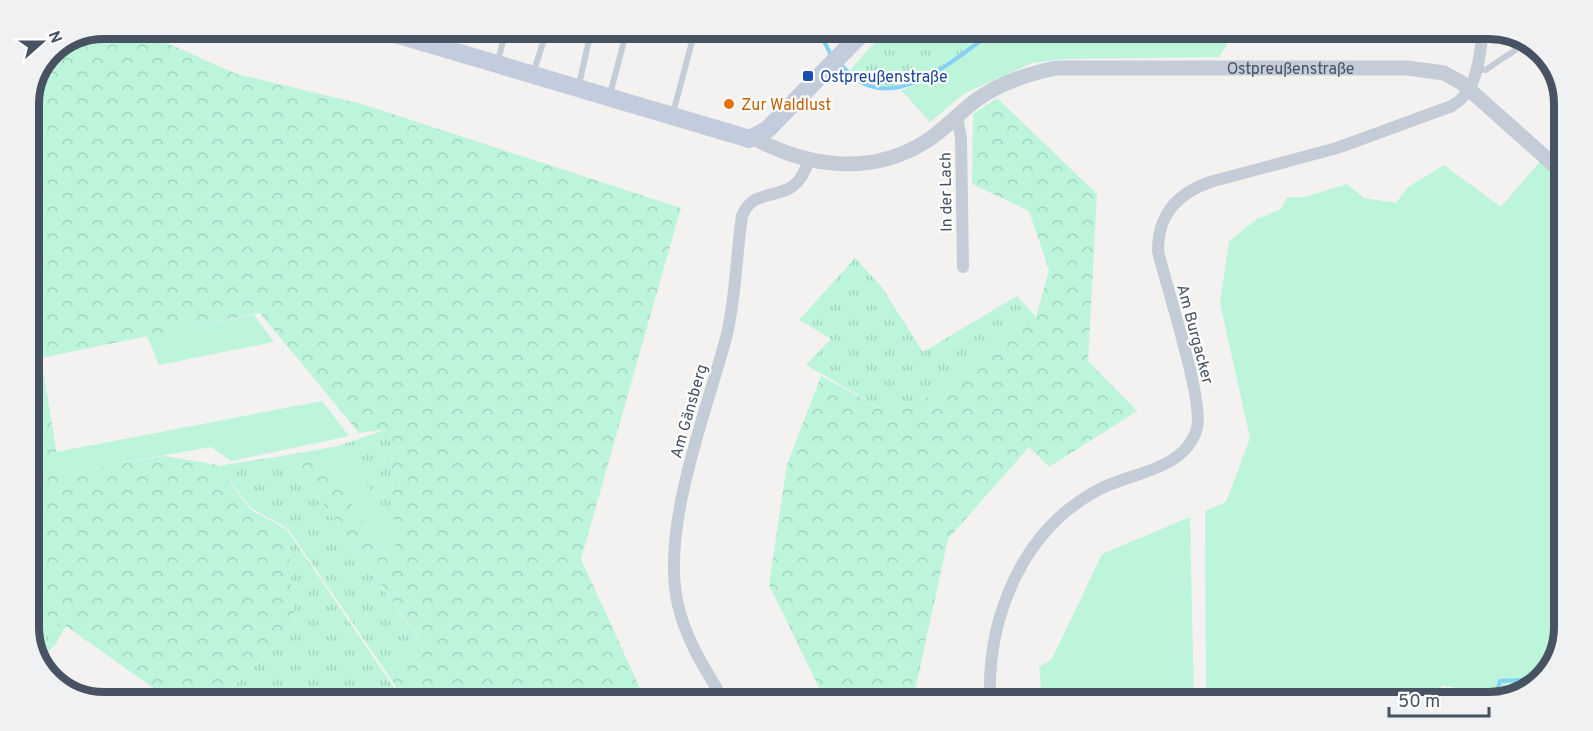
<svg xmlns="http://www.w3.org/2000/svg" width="1593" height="731" viewBox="0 0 1593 731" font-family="Overpass,sans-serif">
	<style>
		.grass { fill: url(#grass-tufts) }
		.forest { fill: url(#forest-crowns) }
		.garden { fill: #bcf5d9 }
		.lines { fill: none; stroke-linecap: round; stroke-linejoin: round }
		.stream { stroke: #84d1f7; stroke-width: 4 }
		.service { stroke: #c4ccd8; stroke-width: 6 }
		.minor { stroke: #c4ccd8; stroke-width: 12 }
		.tertiary { stroke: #c4ccd8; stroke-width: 15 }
		.secondary { stroke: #c2ccdc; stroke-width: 18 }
		.transit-dot { fill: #1a4fb4; stroke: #fff; stroke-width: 2 }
		.food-dot { fill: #e8710a; stroke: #fff; stroke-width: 2 }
		.labels { text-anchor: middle; stroke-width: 4.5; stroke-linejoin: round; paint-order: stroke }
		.street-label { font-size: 16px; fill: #475262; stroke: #fff }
		.transit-label { font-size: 16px; fill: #164399; stroke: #fff; text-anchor: start }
		.food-label { font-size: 16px; fill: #c56008; stroke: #fff; text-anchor: start }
		.rim { fill: none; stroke: #475262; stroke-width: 8 }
	</style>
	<defs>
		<pattern id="grass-tufts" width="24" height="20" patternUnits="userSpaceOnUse" patternTransform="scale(1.5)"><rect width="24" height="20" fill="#bcf5d9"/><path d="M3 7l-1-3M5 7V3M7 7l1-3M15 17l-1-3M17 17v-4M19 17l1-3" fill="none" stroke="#a3d4bd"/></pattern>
		<pattern id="forest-crowns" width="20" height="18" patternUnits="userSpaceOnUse" patternTransform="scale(1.5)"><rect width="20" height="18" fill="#bcf5d9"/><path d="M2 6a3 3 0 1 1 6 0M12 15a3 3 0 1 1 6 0" fill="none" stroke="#a3d4bd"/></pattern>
	</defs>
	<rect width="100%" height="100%" fill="#f4f2f1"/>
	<g class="grass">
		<path d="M884,32H991C954,57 891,114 850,70Z"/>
		<polygon points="855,258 881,286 923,352 1017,296 1036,317 994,348 942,394 881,408 806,365 831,339 799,320"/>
		<polygon points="390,428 394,523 338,446"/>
		<polygon points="288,455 421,642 387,673 288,529 251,508 218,466"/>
		<polygon points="287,530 401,698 231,697 226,694 295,625"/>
		<polygon points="29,615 66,626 55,645 39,661 33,644 37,634 29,625"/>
		<polygon points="1442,685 1438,702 1392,702"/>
		<polygon points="1454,687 1485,690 1483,702 1451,702"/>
	</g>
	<g class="forest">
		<polygon points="104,29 144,29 144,33 237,74 362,104 681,208 581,559 645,699 465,698 458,692 452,698 403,698 387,673 421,641 288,455 316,450 396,570 390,429 359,433 260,313 41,358 60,473 165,456 217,465 250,509 287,530 295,625 222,697 166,697 66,626 29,615 29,100 51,50"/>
		<polygon points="997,98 1097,194 1088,361 1137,411 1049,467 1029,447 948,539 913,700 825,700 769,585 787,465 821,376 881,408 942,394 994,348 1036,317 1049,270 1029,211 972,184 973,114"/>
	</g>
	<g class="garden">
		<polygon points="995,32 1234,33 1219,57 1065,59 1032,63 965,93 930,122 901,90 913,86"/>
		<polygon points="1541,160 1564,181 1559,656 1531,690 1518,694 1442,686 1392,702 1206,701 1205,511 1226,502 1250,438 1220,303 1229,241 1257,219 1281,209 1287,197 1304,197 1347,184 1364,198 1396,203 1408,187 1444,165 1501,207"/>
		<polygon points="254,315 274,342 159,365 147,336"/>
		<polygon points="322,401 349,436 231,461 211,447 60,474 56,452"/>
		<polygon points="338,446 394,523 397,571 316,450"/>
		<polygon points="1190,517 1194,701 1042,701 1039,667 1052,659 1102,554"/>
	</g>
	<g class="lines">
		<g class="stream">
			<polyline points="819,31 832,57"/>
			<path d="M840,64C846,69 851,76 857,80C903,109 957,56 993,32"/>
			<polyline points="1494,701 1500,681 1540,679"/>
		</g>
		<g class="service">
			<polyline points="498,61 506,30"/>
			<path d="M1477,68L1486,70C1500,59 1514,53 1526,41"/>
			<polyline points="534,71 547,30"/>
			<polyline points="579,85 591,31"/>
			<polyline points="610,94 624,41"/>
			<polyline points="673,113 693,38 679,35 681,31"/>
		</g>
		<g class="minor">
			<polyline points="957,117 961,138 963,267"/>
			<path d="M723,699C705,669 686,640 678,605C660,528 706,413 726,338C736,299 736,256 742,216C756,180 795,211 809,159"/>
			<path d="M990,700C987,618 1022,530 1098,490C1131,472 1185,471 1197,428C1204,400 1166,286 1158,251C1158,214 1177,194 1210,182L1337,148L1452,106C1478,90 1478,62 1483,34"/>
		</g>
		<path class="tertiary" id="s1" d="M754,138C807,167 871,176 925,142C943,131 958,114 975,101C999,83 1027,74 1056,68H1407L1444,73L1462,83L1564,174"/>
		<polyline class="secondary" points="382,30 750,139 768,129 863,32"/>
	</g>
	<rect class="transit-dot" x="802" y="70" width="12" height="12" rx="3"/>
	<circle class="food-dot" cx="729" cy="104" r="6"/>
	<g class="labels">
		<g class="street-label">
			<text dy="6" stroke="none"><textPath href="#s1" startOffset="567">Ostpreußenstraße</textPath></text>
			<text transform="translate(945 192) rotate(-91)" y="6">In der Lach</text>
			<text transform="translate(1196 334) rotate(75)" y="6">Am Burgacker</text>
			<text transform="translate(688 411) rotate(-74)" y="6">Am Gänsberg</text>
		</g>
		<g class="transit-label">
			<text x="820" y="82">Ostpreußenstraße</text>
		</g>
		<g class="food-label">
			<text x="741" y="110">Zur Waldlust</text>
		</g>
	</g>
	<path d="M0 0H1593V731H0ZM104 39H1489A65 65 0 0 1 1554 104V627A65 65 0 0 1 1489 692H104A65 65 0 0 1 39 627V104A65 65 0 0 1 104 39Z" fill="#f0f1f2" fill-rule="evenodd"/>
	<path class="rim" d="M104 39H1489A65 65 0 0 1 1554 104V627A65 65 0 0 1 1489 692H104A65 65 0 0 1 39 627V104A65 65 0 0 1 104 39Z"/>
	<g transform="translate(42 42) rotate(69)" stroke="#ffffff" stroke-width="4.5" paint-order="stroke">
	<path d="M0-4.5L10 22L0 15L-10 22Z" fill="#475262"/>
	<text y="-9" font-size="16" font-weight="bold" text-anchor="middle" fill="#475262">N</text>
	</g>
	<path d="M1389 707v9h100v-9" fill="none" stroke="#475262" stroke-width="3"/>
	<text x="1398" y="707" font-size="18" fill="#475262" stroke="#ffffff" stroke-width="4.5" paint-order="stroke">50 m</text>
</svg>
